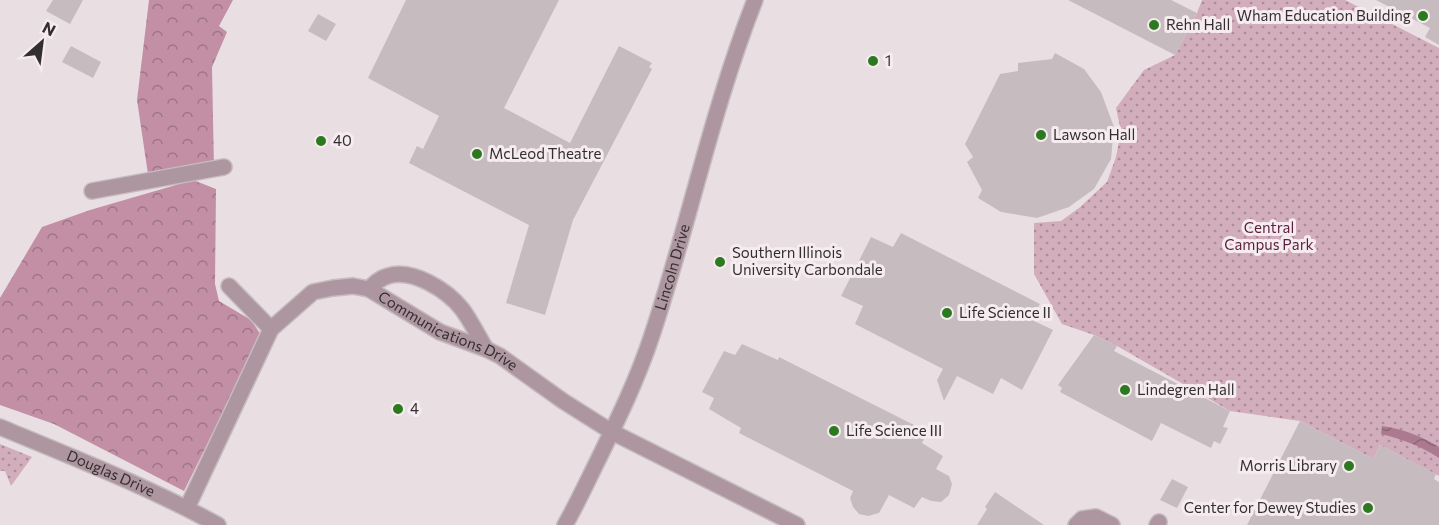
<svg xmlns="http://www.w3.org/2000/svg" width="1439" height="525" viewBox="0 0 1439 525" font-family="Commissioner,sans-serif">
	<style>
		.grass { fill: url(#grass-dots) }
		.forest { fill: url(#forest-crowns) }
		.water { fill: url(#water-waves) }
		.building { fill: #c6bcc0 }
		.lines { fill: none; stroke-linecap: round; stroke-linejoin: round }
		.minor-casing { stroke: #c5bcbf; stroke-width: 18 }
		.tertiary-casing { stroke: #c5bcbf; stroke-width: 18 }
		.minor { stroke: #ae96a0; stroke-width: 15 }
		.tertiary { stroke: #ae96a0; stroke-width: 15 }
		.poi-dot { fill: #2d7920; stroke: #f6ecf0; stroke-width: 2 }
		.labels { text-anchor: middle; stroke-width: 6; stroke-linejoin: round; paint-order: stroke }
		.poi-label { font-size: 15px; fill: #332f31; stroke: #f6ecf0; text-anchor: start }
		.park-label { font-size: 15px; fill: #5c1e3e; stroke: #f6ecf0 }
		.street-label { font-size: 15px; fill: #332f31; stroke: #f6ecf0 }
	</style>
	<defs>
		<pattern id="grass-dots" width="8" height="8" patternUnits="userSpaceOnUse" patternTransform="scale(1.5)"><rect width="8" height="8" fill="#d2adbc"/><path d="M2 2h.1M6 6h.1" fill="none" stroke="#ab8d99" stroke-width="1.8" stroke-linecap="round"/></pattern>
		<pattern id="forest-crowns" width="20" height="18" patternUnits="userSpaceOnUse" patternTransform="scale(1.5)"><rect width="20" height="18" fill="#c28fa5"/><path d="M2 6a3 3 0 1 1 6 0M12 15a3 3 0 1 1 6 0" fill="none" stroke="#9e7587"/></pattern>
		<pattern id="water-waves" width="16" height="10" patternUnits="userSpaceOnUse" patternTransform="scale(1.5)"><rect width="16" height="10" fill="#ab7a8f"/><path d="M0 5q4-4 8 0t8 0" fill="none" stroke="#8c6475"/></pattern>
	</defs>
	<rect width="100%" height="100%" fill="#e9dfe3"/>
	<g class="grass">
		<polygon points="1202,0 1345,0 1439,48 1439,476 1380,445 1373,459 1300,421 1230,411 1117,346 1094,335 1062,324 1034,274 1034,223 1061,221 1079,208 1107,182 1116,157 1121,131 1116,108 1144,70 1175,55 1197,13"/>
		<polygon points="0,444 32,457 11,486 5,471 0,471"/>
	</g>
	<g class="forest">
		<polygon points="149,0 233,0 219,26 227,32 212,67 214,169 149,181 137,100"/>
		<polygon points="193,180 216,189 215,284 219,301 251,320 261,335 184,491 54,424 0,405 0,298 42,227 90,210"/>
	</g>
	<path class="water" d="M1382,426C1403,429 1421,436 1439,447V458C1421,446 1402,439 1381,434Z"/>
	<g class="building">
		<polygon points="53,0 83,0 70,24 46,11"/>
		<polygon points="406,0 559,0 504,108 570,143 619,46 652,63 649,67 652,69 573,220 545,315 506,303 529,225 409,163 417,146 423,149 439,116 368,78"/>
		<polygon points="1068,0 1171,0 1197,13 1175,55"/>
		<polygon points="1376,0 1439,0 1439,45 1425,37 1430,28"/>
		<polygon points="318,14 336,24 326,41 308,31"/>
		<polygon points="71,46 101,62 93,78 62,62"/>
		<polygon points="1055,53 1084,69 1101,92 1114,127 1111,159 1094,189 1069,207 1037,218 1001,212 978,198 982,190 967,162 973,157 965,144 1000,74 1018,71 1018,63 1052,59"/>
		<polygon points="901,233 1040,304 1030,319 1053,330 1022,390 1001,378 993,394 957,376 944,401 937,380 943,369 855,324 863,306 841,296 871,237 893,247"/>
		<polygon points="1094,335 1117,346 1114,351 1230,411 1223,427 1228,428 1220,444 1214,441 1211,448 1161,423 1152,441 1060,392 1062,388 1058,385"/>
		<polygon points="742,344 778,360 779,357 928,432 922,443 943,456 936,469 949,476 952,484 949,495 941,502 931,501 922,497 914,508 889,495 879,513 868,516 859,514 853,507 850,498 853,491 739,433 741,428 709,409 714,398 702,392 724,351 735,355"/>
		<polygon points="1300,421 1373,459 1380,445 1436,474 1434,479 1439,482 1439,525 1247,525"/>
		<polygon points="1172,479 1188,487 1177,508 1160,500"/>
		<polygon points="995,492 1044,525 977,525 987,509 985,507"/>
	</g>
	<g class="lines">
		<defs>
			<g id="minor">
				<polyline points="92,191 224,167"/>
				<polyline points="229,286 271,329"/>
				<path d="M369,289C375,283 380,278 388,276C412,268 447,290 462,309C471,321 478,336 486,349"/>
				<path id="s1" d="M187,508L271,329L313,292L333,288L353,286L369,289L440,332L486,349L500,356L563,401L612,432L797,525"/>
				<polyline points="1076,525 1082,519 1096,517 1112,525"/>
				<polyline points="1157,525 1159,522"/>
			</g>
			<g id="tertiary">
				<path id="s2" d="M0,427C74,458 147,486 218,525"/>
				<path id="s3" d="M565,525C577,504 587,482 598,460C618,419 638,378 652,335C689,224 712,109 755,0"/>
			</g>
		</defs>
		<use href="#minor" class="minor-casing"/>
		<use href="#tertiary" class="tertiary-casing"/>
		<use href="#minor" class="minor"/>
		<use href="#tertiary" class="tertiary"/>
	</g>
	<g class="poi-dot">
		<circle cx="1423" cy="16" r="6"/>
		<circle cx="1154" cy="25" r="6"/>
		<circle cx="873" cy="61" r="6"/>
		<circle cx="1041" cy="135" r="6"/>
		<circle cx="321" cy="141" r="6"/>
		<circle cx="477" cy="154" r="6"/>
		<circle cx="720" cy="262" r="6"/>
		<circle cx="947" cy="313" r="6"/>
		<circle cx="1125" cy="390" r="6"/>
		<circle cx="398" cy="409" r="6"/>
		<circle cx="834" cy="431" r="6"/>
		<circle cx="1349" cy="466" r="6"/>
		<circle cx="1368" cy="508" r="6"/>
	</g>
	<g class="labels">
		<g class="poi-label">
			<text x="1411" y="21" text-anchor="end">Wham Education Building</text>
			<text x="1166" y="30">Rehn Hall</text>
			<text x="885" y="66">1</text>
			<text x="1053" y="140">Lawson Hall</text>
			<text x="333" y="146">40</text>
			<text x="489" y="159">McLeod Theatre</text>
			<text x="732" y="258">Southern Illinois<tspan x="732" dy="17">University Carbondale</tspan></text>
			<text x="959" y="318">Life Science II</text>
			<text x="1137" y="395">Lindegren Hall</text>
			<text x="410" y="414">4</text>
			<text x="846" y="436">Life Science III</text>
			<text x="1337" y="471" text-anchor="end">Morris Library</text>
			<text x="1356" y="513" text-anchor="end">Center for Dewey Studies</text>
		</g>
		<g class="park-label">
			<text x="1269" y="233">Central<tspan x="1269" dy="17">Campus Park</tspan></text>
		</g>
		<g class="street-label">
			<text dy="5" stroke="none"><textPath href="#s3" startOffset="280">Lincoln Drive</textPath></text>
			<text dy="5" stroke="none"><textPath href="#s1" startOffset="400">Communications Drive</textPath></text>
			<text dy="5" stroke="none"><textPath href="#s2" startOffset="120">Douglas Drive</textPath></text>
		</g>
	</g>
	<g transform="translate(42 42) rotate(28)" stroke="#f6ecf0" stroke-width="4.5" paint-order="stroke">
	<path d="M0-4.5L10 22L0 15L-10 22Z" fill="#332f31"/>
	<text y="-9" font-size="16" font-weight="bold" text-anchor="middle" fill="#332f31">N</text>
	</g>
</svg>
